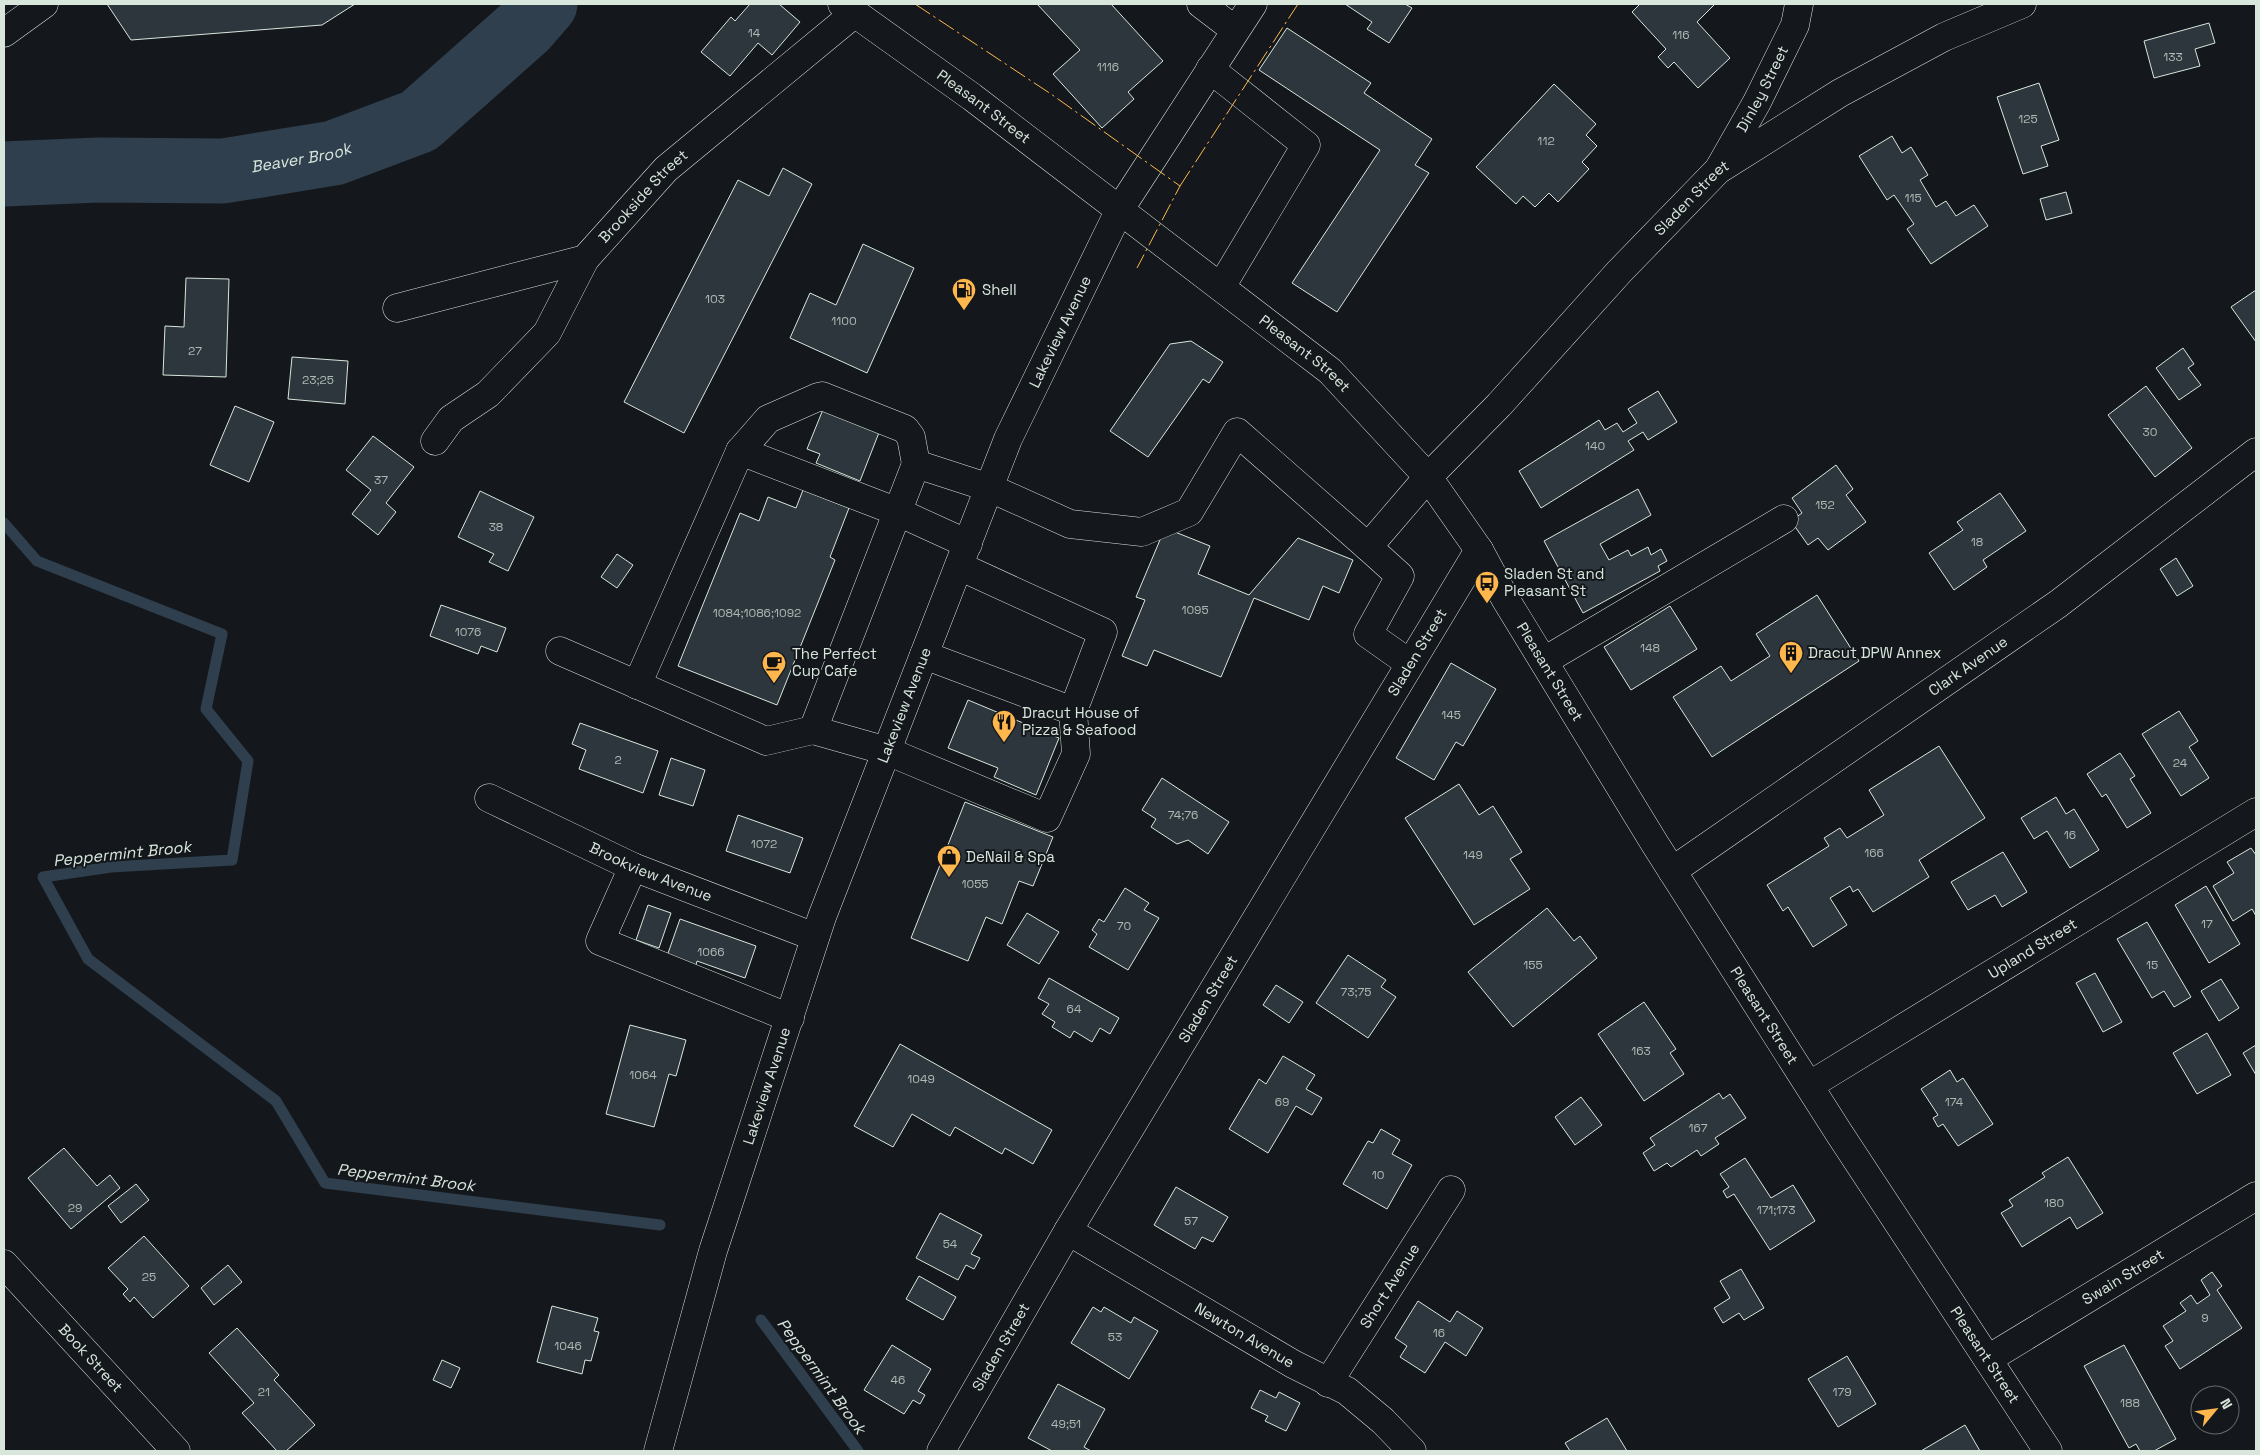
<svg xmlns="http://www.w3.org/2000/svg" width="2260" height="1455" viewBox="0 0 2260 1455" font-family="'Space Grotesk',sans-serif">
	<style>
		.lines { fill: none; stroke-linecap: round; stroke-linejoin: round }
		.stream { stroke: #2f3f4d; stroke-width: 11 }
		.river { stroke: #2f3f4d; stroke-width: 65 }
		.building { fill: #2c363c; stroke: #d8e6dc }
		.minor-casing { stroke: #d8e6dc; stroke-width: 29 }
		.major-casing { stroke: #d8e6dc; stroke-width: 29 }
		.minor { stroke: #14181c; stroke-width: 28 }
		.major { stroke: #14181c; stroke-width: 28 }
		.power { stroke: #ffb74d; stroke-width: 1; stroke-dasharray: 18 4 2.5 4; stroke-linecap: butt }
		.labels { text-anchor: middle; stroke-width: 4; stroke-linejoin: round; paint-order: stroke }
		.number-label { font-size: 12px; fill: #adbab4 }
		.street-label { font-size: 15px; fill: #d8e6dc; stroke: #14181c }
		.poi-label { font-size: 15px; fill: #d8e6dc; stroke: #14181c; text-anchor: start }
		.water-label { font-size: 16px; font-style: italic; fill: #d8e6dc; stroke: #14181c }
	</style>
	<rect width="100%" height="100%" fill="#14181c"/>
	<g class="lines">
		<g class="stream">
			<polyline points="4,523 37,561 222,634 206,709 248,761 232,860 111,867 43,877 88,959 276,1101 325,1183 660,1225"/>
			<polyline points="761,1320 858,1451"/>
		</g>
		<path class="river" id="s1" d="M4,174L98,170L223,171L334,153L419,121L525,27L545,4"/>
	</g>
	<g class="building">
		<polygon points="107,4 355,4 322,25 131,40"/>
		<polygon points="750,4 779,4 800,22 772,55 758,43 730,76 701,52 731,17 735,21"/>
		<polygon points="1037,4 1111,4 1163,61 1128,92 1134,99 1102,128 1053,74 1080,50"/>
		<polygon points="1345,4 1405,4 1412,8 1389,43 1367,29 1372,22"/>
		<polygon points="1640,4 1715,4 1697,22 1730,58 1698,88 1674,62 1668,68 1658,57 1666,49 1632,12"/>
		<polygon points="2209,23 2215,43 2195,49 2200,66 2154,78 2144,41"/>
		<polygon points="1287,28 1371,83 1364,93 1432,139 1415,165 1429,173 1337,312 1292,283 1380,150 1259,70"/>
		<polygon points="2039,83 2059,140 2041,146 2048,166 2023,174 1997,97"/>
		<polygon points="1554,84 1596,124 1586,135 1597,146 1582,162 1589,169 1558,202 1549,193 1535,207 1523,196 1516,204 1476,167"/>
		<polygon points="1892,136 1902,153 1911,147 1928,175 1920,180 1936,207 1946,201 1956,216 1974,205 1988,226 1931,264 1907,229 1914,224 1894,195 1887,200 1859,156"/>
		<polygon points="783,168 812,184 684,433 624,402 738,180 769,196"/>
		<polygon points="2066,192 2072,213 2046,220 2040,199"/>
		<polygon points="863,244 914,268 867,373 790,338 810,293 836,305"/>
		<polygon points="186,278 229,279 226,377 163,375 165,326 184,327"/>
		<polygon points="2256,290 2256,342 2231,307"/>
		<polygon points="1191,341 1223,362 1209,383 1203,379 1148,457 1110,431 1170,344"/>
		<polygon points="2183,348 2194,364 2188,368 2201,385 2179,400 2156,368"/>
		<polygon points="292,357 348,361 345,404 288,399"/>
		<polygon points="2146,386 2192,448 2155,477 2108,415"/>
		<polygon points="1658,391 1677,422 1648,440 1643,432 1628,441 1634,450 1541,508 1519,471 1599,420 1605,430 1617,423 1623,432 1637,423 1628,409"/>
		<polygon points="826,402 880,430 860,481 816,463 820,454 807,449"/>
		<polygon points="235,406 274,422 249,482 210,465"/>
		<polygon points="373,436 414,467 386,503 396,512 378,535 352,514 371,490 346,470"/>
		<polygon points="1836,465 1853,489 1846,495 1866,522 1828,550 1818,538 1808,545 1791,521 1802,513 1792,498"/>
		<polygon points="1638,489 1651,515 1600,544 1609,560 1628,550 1631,556 1648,547 1651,555 1661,549 1667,561 1658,566 1660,571 1583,613 1544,541"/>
		<polygon points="803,490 849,508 830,557 835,560 777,705 678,666 740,513 759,521 768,497 796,508"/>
		<polygon points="480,491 534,517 508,571 489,562 494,554 458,537"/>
		<polygon points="2000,493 2026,531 1983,560 1987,567 1954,590 1929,553 1963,530 1957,522"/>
		<polygon points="1165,528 1210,546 1198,574 1249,595 1298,538 1353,560 1339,593 1323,586 1309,620 1254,598 1221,677 1154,650 1147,666 1122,656 1145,600 1136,597"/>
		<polygon points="617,554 633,565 617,588 601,577"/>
		<polygon points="2176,558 2193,586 2177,596 2160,569"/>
		<polygon points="1817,595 1859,661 1712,757 1673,697 1721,666 1731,681 1770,656 1756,634"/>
		<polygon points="441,605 506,628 497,652 481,646 478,654 430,636"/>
		<polygon points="1670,606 1697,649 1631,690 1604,647"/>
		<polygon points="1451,663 1496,689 1463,746 1456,742 1434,780 1396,758"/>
		<polygon points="968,700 1059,738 1036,795 994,777 998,768 948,748"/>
		<polygon points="2179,711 2198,741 2189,747 2209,778 2181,796 2142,734"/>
		<polygon points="580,723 658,751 643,793 579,769 586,750 572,744"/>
		<polygon points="1939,746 1985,818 1919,860 1929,877 1873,912 1858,889 1853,892 1850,886 1830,898 1847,925 1813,947 1788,907 1783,911 1767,885 1829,846 1824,838 1840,828 1847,838 1884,815 1869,790"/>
		<polygon points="2120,753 2135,776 2130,779 2151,813 2127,828 2106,794 2102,797 2087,774"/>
		<polygon points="671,758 705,770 693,806 659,795"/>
		<polygon points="1162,778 1229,822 1208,854 1188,840 1177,844 1151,827 1156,819 1142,810"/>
		<polygon points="1459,784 1479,815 1493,806 1522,852 1510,859 1530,889 1474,925 1405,818"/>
		<polygon points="2056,797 2066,814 2074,809 2099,850 2070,868 2047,831 2034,839 2021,818"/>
		<polygon points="965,802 1053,837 1033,886 1019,881 1002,924 986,917 968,961 911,938"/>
		<polygon points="738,815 803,838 790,873 726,851"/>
		<polygon points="2251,848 2256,855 2256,916 2252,909 2233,921 2213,886 2234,873 2227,862"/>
		<polygon points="2003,852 2027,892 2002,907 1995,895 1968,910 1951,882"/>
		<polygon points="2206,886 2240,944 2209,963 2175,905"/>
		<polygon points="1125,888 1149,903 1144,910 1159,918 1128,970 1089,947 1097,934 1092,930 1099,919 1104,922"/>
		<polygon points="648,905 671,913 659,948 636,940"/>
		<polygon points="1547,908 1574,941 1580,936 1597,958 1513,1027 1468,972"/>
		<polygon points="1027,913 1059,932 1039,964 1007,945"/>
		<polygon points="680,919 756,946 745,978 697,961 695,969 666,959"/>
		<polygon points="2147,922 2191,997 2174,1007 2164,991 2152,998 2117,939"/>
		<polygon points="1348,955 1386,980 1381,987 1396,997 1368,1038 1316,1003"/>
		<polygon points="2095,973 2122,1022 2103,1032 2076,983"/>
		<polygon points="1049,978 1119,1018 1110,1034 1100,1028 1092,1042 1074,1031 1070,1038 1052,1027 1055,1022 1042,1014 1049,1004 1038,998"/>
		<polygon points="2221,979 2239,1008 2219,1021 2201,991"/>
		<polygon points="1276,985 1303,1002 1289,1023 1263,1005"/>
		<polygon points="1644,1002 1676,1049 1670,1053 1684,1074 1644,1101 1598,1034"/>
		<polygon points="630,1025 686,1040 676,1076 669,1074 654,1127 606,1114"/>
		<polygon points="2207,1033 2231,1075 2197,1094 2173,1053"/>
		<polygon points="900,1044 1052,1130 1033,1164 1005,1148 1002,1154 955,1127 950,1136 912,1114 893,1147 854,1126"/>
		<polygon points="2256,1045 2256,1075 2243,1053"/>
		<polygon points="1283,1056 1315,1075 1306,1089 1322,1098 1312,1115 1296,1106 1268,1153 1229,1129 1259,1079 1266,1084"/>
		<polygon points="1950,1070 1957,1082 1963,1078 1993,1124 1958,1146 1943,1124 1938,1127 1933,1118 1938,1115 1921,1089"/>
		<polygon points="1719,1093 1723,1099 1730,1094 1746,1118 1715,1138 1719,1144 1701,1156 1697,1150 1671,1167 1667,1163 1654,1171 1643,1153 1655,1145 1650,1138"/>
		<polygon points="1581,1097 1602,1125 1575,1145 1555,1117"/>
		<polygon points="1381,1129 1400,1140 1392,1154 1412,1165 1387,1209 1343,1184 1368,1141 1373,1143"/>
		<polygon points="64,1148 97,1186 110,1175 120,1188 71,1229 28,1178"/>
		<polygon points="2068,1157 2103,1213 2077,1229 2070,1217 2022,1247 2001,1213 2013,1206 2009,1200 2045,1177 2042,1173"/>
		<polygon points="1745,1158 1771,1198 1793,1185 1815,1221 1770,1250 1734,1194 1727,1198 1723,1191 1729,1187 1720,1174"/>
		<polygon points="136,1184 149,1200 121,1223 108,1206"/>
		<polygon points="1176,1187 1228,1217 1213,1242 1202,1237 1195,1249 1154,1225"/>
		<polygon points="940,1213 982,1235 971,1254 980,1258 974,1269 966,1265 958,1280 916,1258"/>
		<polygon points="144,1236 189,1286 153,1318 134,1297 130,1302 123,1294 128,1289 108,1268"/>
		<polygon points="228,1265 242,1282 214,1305 201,1288"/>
		<polygon points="1741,1269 1764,1308 1744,1320 1739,1313 1723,1323 1714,1308 1730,1298 1720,1281"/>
		<polygon points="2212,1272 2222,1286 2217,1290 2242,1328 2180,1369 2165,1346 2173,1341 2163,1326 2186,1311 2180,1303 2191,1295 2197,1304 2210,1295 2201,1280"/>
		<polygon points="919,1276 956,1297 943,1320 906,1299"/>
		<polygon points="1418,1301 1450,1322 1457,1311 1483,1328 1466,1356 1445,1342 1425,1373 1400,1357 1407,1346 1395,1338"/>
		<polygon points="552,1306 598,1318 594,1331 599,1332 591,1361 585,1360 582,1374 537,1362"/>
		<polygon points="1093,1307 1101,1312 1104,1307 1131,1323 1134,1317 1158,1331 1129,1379 1071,1343"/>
		<polygon points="237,1328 279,1375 274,1380 315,1425 286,1451 277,1451 242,1413 254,1403 209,1353"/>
		<polygon points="892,1345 931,1369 918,1391 925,1395 920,1404 913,1400 904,1414 864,1390"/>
		<polygon points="2124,1345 2176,1439 2154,1451 2140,1451 2136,1444 2129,1448 2084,1366"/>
		<polygon points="1847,1356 1876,1404 1838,1427 1808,1379"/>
		<polygon points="442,1360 460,1368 451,1388 433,1380"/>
		<polygon points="1058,1384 1105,1409 1084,1447 1091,1451 1052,1451 1028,1438"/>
		<polygon points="1260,1390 1276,1398 1279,1392 1300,1403 1286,1431 1265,1421 1268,1416 1251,1408"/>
		<polygon points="1607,1418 1627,1451 1570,1451 1565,1443"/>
		<polygon points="1965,1425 1980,1451 1921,1451"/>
	</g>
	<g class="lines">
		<defs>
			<g id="minor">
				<polyline points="1201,4 1235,30"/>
				<polyline points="4,33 44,4"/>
				<polyline points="1210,69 1306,145 1221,287"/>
				<path id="s2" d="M1720,167L1757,102L1795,25L1799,4"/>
				<path id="s3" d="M397,308L585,259L666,169L855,13"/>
				<polyline points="435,441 451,419 488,394 547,333 585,259"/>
				<polyline points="740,451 768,419 818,397 822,396 905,429 911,437 916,464"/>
				<polyline points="560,651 766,741 813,730"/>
				<polyline points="924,655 1073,711 1103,632 959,566"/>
				<polyline points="1544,661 1784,519"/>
				<path id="s4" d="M1409,663L1368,634L1400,576L1368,547L1428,477L1499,405L1619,272L1718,170L1840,93L1944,37L2022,4"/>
				<polyline points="637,685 740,451 898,512 968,544"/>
				<polyline points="1073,711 1076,754 1047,818 887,751 813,730 916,464 990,488 1070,524 1142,532 1189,512 1237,432 1368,547"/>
				<path id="s5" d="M489,798L633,867L815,937"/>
				<polyline points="633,867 600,941 790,1018"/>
				<path id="s6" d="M1672,871L2058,604L2256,452"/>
				<path id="s7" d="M1810,1085L2256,812"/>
				<path id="s8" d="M1068,1231L1293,1364L1347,1391L1383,1421L1412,1451"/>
				<path id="s9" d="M4,1264L176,1451"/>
				<path id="s10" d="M1988,1359L2256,1196"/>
				<path id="s11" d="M1328,1383L1451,1190"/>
				<path id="s12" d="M941,1451L1068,1231L1479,550"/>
			</g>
			<g id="major">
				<path id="s13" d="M842,4L972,97L1330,371L1428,477L1479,550L1506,600L1655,844L1839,1133L2048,1451"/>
				<path id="s14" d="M658,1451L713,1251L822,917L1008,439L1120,209L1253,4"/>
			</g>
		</defs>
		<use href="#minor" class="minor-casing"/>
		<use href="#major" class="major-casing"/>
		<use href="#minor" class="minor"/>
		<use href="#major" class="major"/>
		<g class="power">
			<polyline points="915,4 1051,94 1180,186 1137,268"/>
			<polyline points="1180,186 1298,4"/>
		</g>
	</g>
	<defs>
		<symbol id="fuel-pin" viewBox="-11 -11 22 30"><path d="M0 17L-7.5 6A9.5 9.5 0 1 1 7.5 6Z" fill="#ffb74d" stroke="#14181c"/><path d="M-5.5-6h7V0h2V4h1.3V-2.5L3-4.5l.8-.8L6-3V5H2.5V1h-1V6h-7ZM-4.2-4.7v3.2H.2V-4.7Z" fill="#111"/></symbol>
		<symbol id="bus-pin" viewBox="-11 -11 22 30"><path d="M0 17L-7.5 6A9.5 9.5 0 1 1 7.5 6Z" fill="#ffb74d" stroke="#14181c"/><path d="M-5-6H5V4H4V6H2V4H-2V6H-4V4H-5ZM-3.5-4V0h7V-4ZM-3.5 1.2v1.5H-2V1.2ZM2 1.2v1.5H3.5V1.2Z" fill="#111"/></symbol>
		<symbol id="building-pin" viewBox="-11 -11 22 30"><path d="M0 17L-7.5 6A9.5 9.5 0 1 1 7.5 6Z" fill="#ffb74d" stroke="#14181c"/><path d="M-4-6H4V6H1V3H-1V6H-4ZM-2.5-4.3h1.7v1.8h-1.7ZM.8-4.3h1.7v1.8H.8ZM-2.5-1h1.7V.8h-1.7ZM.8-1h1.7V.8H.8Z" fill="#111"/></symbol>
		<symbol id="cafe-pin" viewBox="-11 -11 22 30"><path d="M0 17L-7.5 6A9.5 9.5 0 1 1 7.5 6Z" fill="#ffb74d" stroke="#14181c"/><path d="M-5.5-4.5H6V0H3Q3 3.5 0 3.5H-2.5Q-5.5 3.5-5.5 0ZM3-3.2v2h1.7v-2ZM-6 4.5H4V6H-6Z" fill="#111"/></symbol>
		<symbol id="restaurant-pin" viewBox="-11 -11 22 30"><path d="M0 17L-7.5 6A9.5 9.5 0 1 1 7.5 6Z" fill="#ffb74d" stroke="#14181c"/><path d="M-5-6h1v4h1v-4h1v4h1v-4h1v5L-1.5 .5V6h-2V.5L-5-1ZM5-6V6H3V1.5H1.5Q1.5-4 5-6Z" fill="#111"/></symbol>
		<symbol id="shop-pin" viewBox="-11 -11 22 30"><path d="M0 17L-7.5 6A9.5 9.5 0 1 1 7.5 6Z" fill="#ffb74d" stroke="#14181c"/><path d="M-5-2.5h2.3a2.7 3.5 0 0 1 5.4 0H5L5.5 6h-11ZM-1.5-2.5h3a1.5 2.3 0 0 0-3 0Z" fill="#111"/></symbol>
	</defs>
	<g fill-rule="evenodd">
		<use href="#fuel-pin" x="950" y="276" width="28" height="38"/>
		<use href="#bus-pin" x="1473" y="569" width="28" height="38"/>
		<use href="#building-pin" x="1777" y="639" width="28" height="38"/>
		<use href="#cafe-pin" x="760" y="649" width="28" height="38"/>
		<use href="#restaurant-pin" x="990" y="708" width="28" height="38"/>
		<use href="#shop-pin" x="935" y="843" width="28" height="38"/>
	</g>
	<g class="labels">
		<g class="number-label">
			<text x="754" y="37">14</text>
			<text x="1681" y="39">116</text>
			<text x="2173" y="61">133</text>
			<text x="1108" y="71">1116</text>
			<text x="2028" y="123">125</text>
			<text x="1546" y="145">112</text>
			<text x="1913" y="202">115</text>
			<text x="715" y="303">103</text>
			<text x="844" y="325">1100</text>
			<text x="195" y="355">27</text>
			<text x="318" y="384">23;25</text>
			<text x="2150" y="436">30</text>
			<text x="1595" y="450">140</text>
			<text x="381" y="484">37</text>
			<text x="1825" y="509">152</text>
			<text x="496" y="531">38</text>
			<text x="1977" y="546">18</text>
			<text x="1195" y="614">1095</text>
			<text x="757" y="617">1084;1086;1092</text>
			<text x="468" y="636">1076</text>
			<text x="1650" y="652">148</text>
			<text x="1451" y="719">145</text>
			<text x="618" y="764">2</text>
			<text x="2180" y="767">24</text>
			<text x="1183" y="819">74;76</text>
			<text x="2070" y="839">16</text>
			<text x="764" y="848">1072</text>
			<text x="1874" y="857">166</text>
			<text x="1473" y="859">149</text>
			<text x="975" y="888">1055</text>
			<text x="2207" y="928">17</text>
			<text x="1124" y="930">70</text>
			<text x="711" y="956">1066</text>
			<text x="1533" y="969">155</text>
			<text x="2152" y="969">15</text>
			<text x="1356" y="996">73;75</text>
			<text x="1074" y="1013">64</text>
			<text x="1641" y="1055">163</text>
			<text x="643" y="1079">1064</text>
			<text x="921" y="1083">1049</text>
			<text x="1282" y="1106">69</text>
			<text x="1954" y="1106">174</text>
			<text x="1698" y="1132">167</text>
			<text x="1378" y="1179">10</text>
			<text x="2054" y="1207">180</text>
			<text x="75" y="1212">29</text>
			<text x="1776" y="1214">171;173</text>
			<text x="1191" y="1225">57</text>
			<text x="950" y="1248">54</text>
			<text x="149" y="1281">25</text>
			<text x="2205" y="1322">9</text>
			<text x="1439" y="1337">16</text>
			<text x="1115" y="1341">53</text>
			<text x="568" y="1350">1046</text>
			<text x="898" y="1384">46</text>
			<text x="264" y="1396">21</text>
			<text x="1842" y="1396">179</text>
			<text x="2130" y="1407">188</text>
			<text x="1066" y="1428">49;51</text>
		</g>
		<g class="street-label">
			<text dy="5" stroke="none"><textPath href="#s2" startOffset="89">Dinley Street</textPath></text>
			<text dy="5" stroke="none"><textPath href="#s13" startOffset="175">Pleasant Street</textPath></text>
			<text dy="5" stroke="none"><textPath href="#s3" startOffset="280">Brookside Street</textPath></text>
			<text dy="5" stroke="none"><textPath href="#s4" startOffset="636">Sladen Street</textPath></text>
			<text dy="5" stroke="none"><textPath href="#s14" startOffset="1191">Lakeview Avenue</textPath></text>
			<text dy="5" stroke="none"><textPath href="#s13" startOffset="580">Pleasant Street</textPath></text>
			<text dy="5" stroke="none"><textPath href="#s12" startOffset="930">Sladen Street</textPath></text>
			<text dy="5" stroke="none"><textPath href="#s6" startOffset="360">Clark Avenue</textPath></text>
			<text dy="5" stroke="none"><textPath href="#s13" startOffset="985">Pleasant Street</textPath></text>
			<text dy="5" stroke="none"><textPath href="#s14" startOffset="786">Lakeview Avenue</textPath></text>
			<text dy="5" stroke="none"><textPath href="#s5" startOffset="178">Brookview Avenue</textPath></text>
			<text dy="5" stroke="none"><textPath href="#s7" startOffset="261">Upland Street</textPath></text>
			<text dy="5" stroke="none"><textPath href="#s12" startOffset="525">Sladen Street</textPath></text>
			<text dy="5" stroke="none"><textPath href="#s13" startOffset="1390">Pleasant Street</textPath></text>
			<text dy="5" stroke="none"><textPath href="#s14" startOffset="381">Lakeview Avenue</textPath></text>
			<text dy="5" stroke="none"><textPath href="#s10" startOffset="158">Swain Street</textPath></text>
			<text dy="5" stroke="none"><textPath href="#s11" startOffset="115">Short Avenue</textPath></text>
			<text dy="5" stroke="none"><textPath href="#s8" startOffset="205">Newton Avenue</textPath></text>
			<text dy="5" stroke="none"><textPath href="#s12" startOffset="120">Sladen Street</textPath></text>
			<text dy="5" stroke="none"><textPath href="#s13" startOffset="1795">Pleasant Street</textPath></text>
			<text dy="5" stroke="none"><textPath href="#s9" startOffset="128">Book Street</textPath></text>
		</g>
		<g class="poi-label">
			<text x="982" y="295">Shell</text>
			<text x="1504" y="579">Sladen St and<tspan x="1504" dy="17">Pleasant St</tspan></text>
			<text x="1808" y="658">Dracut DPW Annex</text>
			<text x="792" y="659">The Perfect<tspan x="792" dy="17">Cup Cafe</tspan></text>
			<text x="1022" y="718">Dracut House of<tspan x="1022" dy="17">Pizza &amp; Seafood</tspan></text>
			<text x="966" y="862">DeNail &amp; Spa</text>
		</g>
		<g class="water-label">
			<text dy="6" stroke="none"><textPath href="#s1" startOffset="298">Beaver Brook</textPath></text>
			<text transform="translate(122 853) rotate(-6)" y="6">Peppermint Brook</text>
			<text transform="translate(406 1177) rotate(7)" y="6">Peppermint Brook</text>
			<text transform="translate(822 1376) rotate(54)" y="6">Peppermint Brook</text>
		</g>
	</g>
	<rect width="2260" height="1455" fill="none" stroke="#d8e6dc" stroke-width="10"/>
	<g transform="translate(2215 1410) rotate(61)"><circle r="24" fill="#14181c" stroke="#626a69"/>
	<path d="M0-4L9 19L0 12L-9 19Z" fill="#ffb74d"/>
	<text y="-8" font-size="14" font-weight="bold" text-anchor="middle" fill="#d8e6dc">N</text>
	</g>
</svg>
